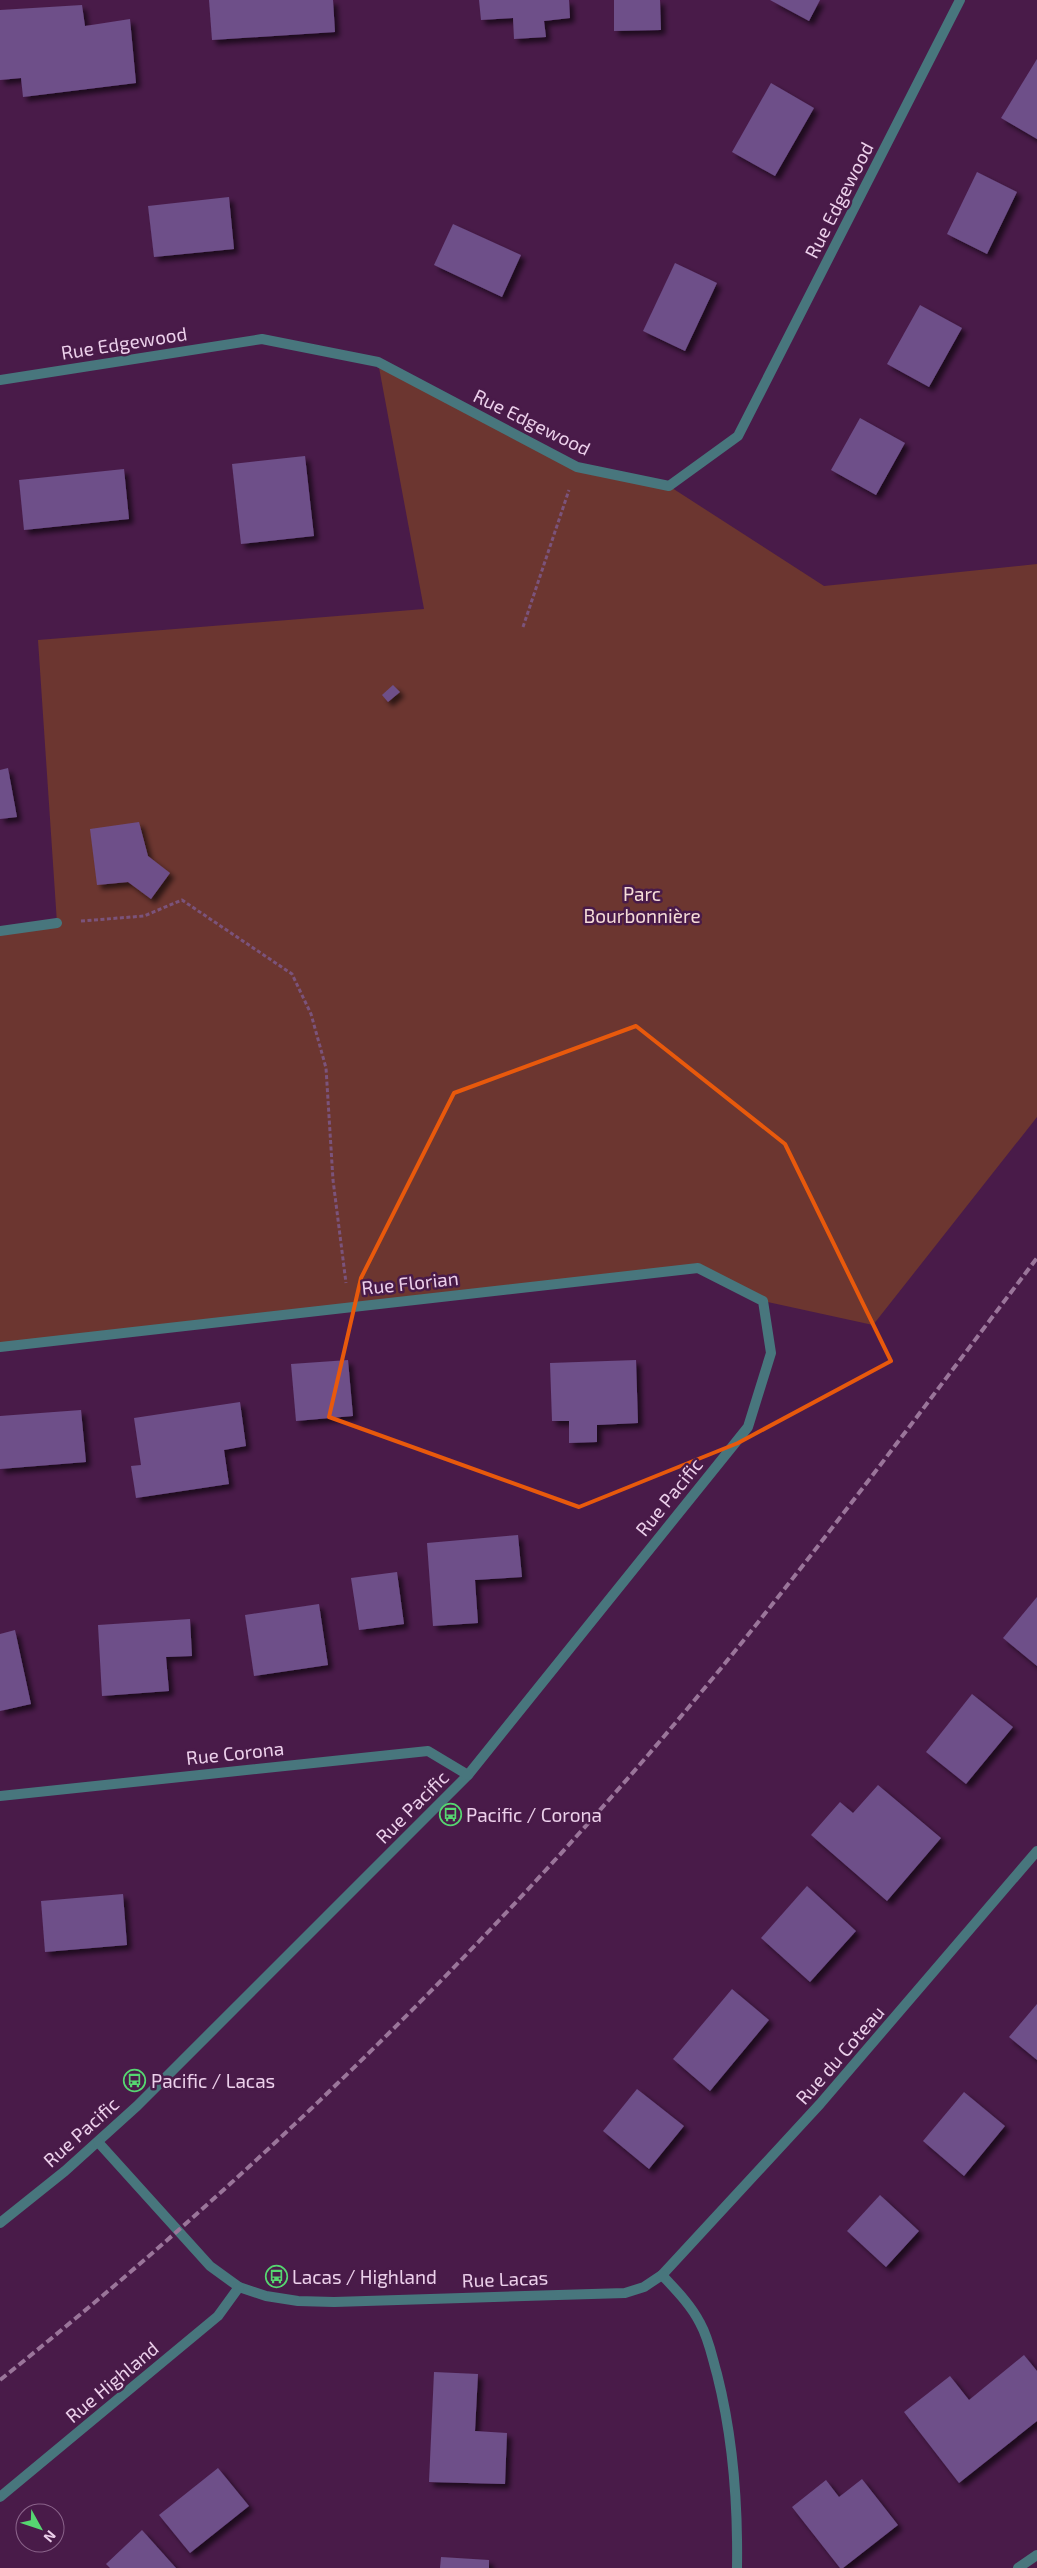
<svg xmlns="http://www.w3.org/2000/svg" width="1037" height="2568" viewBox="0 0 1037 2568" font-family="'Exo 2',sans-serif">
	<style>
		.green { fill: #6c3630 }
		.building { fill: #6e4f89; filter: url(#shadow) }
		.lines { fill: none; stroke-linecap: round; stroke-linejoin: round }
		.path { stroke: #7b537b; stroke-width: 3; stroke-dasharray: 4 2.5; stroke-linecap: butt }
		.street { stroke: #48767d; stroke-width: 10 }
		.rail { stroke: #9a759a; stroke-width: 4; stroke-dasharray: 8 4; stroke-linecap: butt }
		.marked { fill: none; stroke: #e8590c; stroke-width: 4; stroke-linejoin: round }
		.labels { text-anchor: middle; stroke-width: 5; stroke-linejoin: round; paint-order: stroke }
		.street-label { font-size: 19px; fill: #ecd0eb; stroke: #491b49 }
		.park-label { font-size: 19px; fill: #f5dcd8; stroke: #491b49 }
		.poi-label { font-size: 19px; fill: #ecd0eb; stroke: #491b49; text-anchor: start }
	</style>
	<defs>
		<filter id="shadow"><feDropShadow dx="4.5" dy="4.5" stdDeviation="2.5" flood-color="#0009"/></filter>
	</defs>
	<rect width="100%" height="100%" fill="#491b49"/>
	<polygon class="green" points="378,362 577,467 669,486 824,586 1037,564 1037,1117 873,1325 763,1301 698,1268 0,1347 0,931 57,923 38,640 424,609"/>
	<g class="building">
		<polygon points="209,0 333,0 335,32 212,40"/>
		<polygon points="479,0 569,0 570,18 544,21 546,37 514,39 513,18 481,20"/>
		<polygon points="614,0 660,0 661,30 614,31"/>
		<polygon points="770,0 820,0 809,21"/>
		<polygon points="82,5 85,26 130,19 136,83 23,97 21,78 0,80 0,10"/>
		<polygon points="1037,59 1037,139 1001,118"/>
		<polygon points="771,83 814,108 775,176 732,152"/>
		<polygon points="977,172 1017,192 987,254 947,234"/>
		<polygon points="229,197 234,249 154,257 148,206"/>
		<polygon points="453,224 521,255 502,297 434,265"/>
		<polygon points="675,263 717,283 685,351 643,331"/>
		<polygon points="920,305 962,328 929,387 887,364"/>
		<polygon points="860,418 905,443 876,495 831,470"/>
		<polygon points="305,456 314,536 241,544 232,464"/>
		<polygon points="124,469 129,519 24,530 19,480"/>
		<polygon points="393,685 400,692 388,702 382,695"/>
		<polygon points="8,768 17,817 0,819 0,770"/>
		<polygon points="139,822 148,856 170,873 151,899 128,882 97,885 90,829"/>
		<polygon points="348,1360 353,1416 296,1421 291,1364"/>
		<polygon points="636,1360 638,1423 597,1425 597,1442 569,1443 569,1421 552,1421 550,1363"/>
		<polygon points="240,1402 246,1446 224,1450 229,1484 136,1498 131,1466 141,1465 134,1418"/>
		<polygon points="81,1410 86,1462 0,1469 0,1416"/>
		<polygon points="518,1535 522,1577 475,1580 478,1623 433,1626 427,1543"/>
		<polygon points="397,1572 404,1624 359,1630 351,1578"/>
		<polygon points="1037,1597 1037,1666 1003,1638"/>
		<polygon points="319,1604 328,1665 254,1676 245,1615"/>
		<polygon points="190,1619 192,1656 166,1657 169,1691 102,1696 98,1625"/>
		<polygon points="15,1630 31,1704 0,1711 0,1634"/>
		<polygon points="972,1694 1013,1727 966,1784 926,1752"/>
		<polygon points="878,1785 941,1838 887,1901 811,1835 840,1802 853,1813"/>
		<polygon points="807,1886 856,1931 810,1982 761,1938"/>
		<polygon points="123,1894 127,1945 45,1952 41,1901"/>
		<polygon points="732,1989 769,2020 710,2091 673,2059"/>
		<polygon points="1037,2004 1037,2060 1009,2037"/>
		<polygon points="637,2089 684,2126 649,2169 603,2131"/>
		<polygon points="964,2092 1005,2126 964,2176 923,2141"/>
		<polygon points="880,2195 919,2231 886,2267 847,2231"/>
		<polygon points="1024,2355 1037,2371 1037,2421 959,2483 904,2412 950,2376 969,2400"/>
		<polygon points="434,2372 478,2374 475,2431 507,2433 505,2484 429,2482"/>
		<polygon points="218,2468 249,2506 190,2553 159,2515"/>
		<polygon points="862,2479 898,2525 843,2568 840,2568 792,2507 826,2480 839,2497"/>
		<polygon points="142,2530 176,2568 110,2568 106,2564"/>
		<polygon points="441,2557 489,2560 489,2568 440,2568"/>
	</g>
	<g class="lines">
		<g class="path">
			<polyline points="523,627 569,490"/>
			<polyline points="81,921 144,916 182,900 292,974 311,1014 326,1068 333,1180 346,1283"/>
		</g>
		<g class="street">
			<polyline points="0,380 262,339 378,362 577,467 669,486 738,436 960,0"/>
			<polyline points="0,931 57,923"/>
			<polyline points="0,1347 698,1268 763,1301 771,1353 748,1427 468,1775 137,2106 65,2171 0,2223"/>
			<polyline points="0,1796 428,1751 468,1775"/>
			<polyline points="98,2142 210,2266 239,2287 266,2296 298,2301 334,2302 625,2293 644,2287 662,2275 820,2104 1037,1851"/>
			<path d="M662,2275C676,2290 691,2305 700,2323C709,2339 712,2357 717,2374C733,2437 738,2503 737,2568"/>
			<polyline points="0,2497 218,2316 239,2287"/>
			<polyline points="1018,2568 1037,2555"/>
		</g>
		<path class="rail" d="M0,2380C264,2169 508,1928 722,1667C831,1533 933,1395 1037,1258"/>
	</g>
	<path class="marked" d="M636,1026L785,1144L891,1361L738,1443L579,1507L329,1417L361,1278L454,1093Z"/>
	<defs>
		<symbol id="bus-ring" viewBox="-11 -11 22 22"><circle r="9.5" fill="#491b49" stroke="#56d671" stroke-width="1.5"/><path d="M-5-6H5V4H4V6H2V4H-2V6H-4V4H-5ZM-3.5-4V0h7V-4ZM-3.5 1.2v1.5H-2V1.2ZM2 1.2v1.5H3.5V1.2Z" fill="#56d671"/></symbol>
	</defs>
	<g fill-rule="evenodd">
		<use href="#bus-ring" x="438" y="1802" width="25" height="25"/>
		<use href="#bus-ring" x="122" y="2068" width="25" height="25"/>
		<use href="#bus-ring" x="264" y="2264" width="25" height="25"/>
	</g>
	<g class="labels">
		<g class="street-label">
			<text transform="translate(839 200) rotate(-63)" y="7">Rue Edgewood</text>
			<text transform="translate(124 343) rotate(-9)" y="7">Rue Edgewood</text>
			<text transform="translate(532 422) rotate(26)" y="7">Rue Edgewood</text>
			<text transform="translate(410 1283) rotate(-6)" y="7">Rue Florian</text>
			<text transform="translate(669 1497) rotate(-51)" y="7">Rue Pacific</text>
			<text transform="translate(235 1753) rotate(-6)" y="7">Rue Corona</text>
			<text transform="translate(412 1807) rotate(-45)" y="7">Rue Pacific</text>
			<text transform="translate(840 2055) rotate(-49)" y="7">Rue du Coteau</text>
			<text transform="translate(81 2132) rotate(-42)" y="7">Rue Pacific</text>
			<text transform="translate(505 2279) rotate(-2)" y="7">Rue Lacas</text>
			<text transform="translate(112 2382) rotate(-40)" y="7">Rue Highland</text>
		</g>
		<g class="park-label">
			<text x="642" y="901">Parc<tspan x="642" dy="22">Bourbonnière</tspan></text>
		</g>
		<g class="poi-label">
			<text x="466" y="1822">Pacific / Corona</text>
			<text x="151" y="2088">Pacific / Lacas</text>
			<text x="292" y="2284">Lacas / Highland</text>
		</g>
	</g>
	<g transform="translate(40 2528) rotate(130)"><circle r="24" fill="#491b49" stroke="#8a638a"/>
	<path d="M0-4L9 19L0 12L-9 19Z" fill="#56d671"/>
	<text y="-8" font-size="14" font-weight="bold" text-anchor="middle" fill="#ecd0eb">N</text>
	</g>
</svg>
